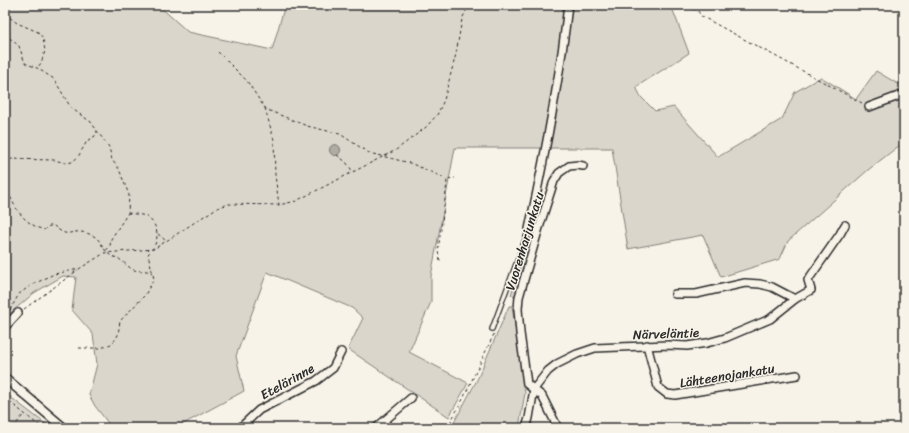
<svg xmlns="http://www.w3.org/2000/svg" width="909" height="433" viewBox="0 0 909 433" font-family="Sriracha,sans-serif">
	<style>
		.green { fill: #dad6cc; stroke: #82807c }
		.water { fill: #afaca4; stroke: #7a7874 }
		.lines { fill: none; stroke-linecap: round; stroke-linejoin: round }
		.service-casing { stroke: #2b2b2b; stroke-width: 6 }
		.minor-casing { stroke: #2b2b2b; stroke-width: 10 }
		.tertiary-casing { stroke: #2b2b2b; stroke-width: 11 }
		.path { stroke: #2b2b2b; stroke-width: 1; stroke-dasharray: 3 3; stroke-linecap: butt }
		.service { stroke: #f7f3e8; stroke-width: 3.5 }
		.minor { stroke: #f7f3e8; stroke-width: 7 }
		.tertiary { stroke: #f7f3e8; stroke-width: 8 }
		.labels { text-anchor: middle; stroke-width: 3; stroke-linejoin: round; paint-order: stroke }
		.street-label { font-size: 13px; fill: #2b2b2b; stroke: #f7f3e8 }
	</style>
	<rect width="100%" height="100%" fill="#f7f3e8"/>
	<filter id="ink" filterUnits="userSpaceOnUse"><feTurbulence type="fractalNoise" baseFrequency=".025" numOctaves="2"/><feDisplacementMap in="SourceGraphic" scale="8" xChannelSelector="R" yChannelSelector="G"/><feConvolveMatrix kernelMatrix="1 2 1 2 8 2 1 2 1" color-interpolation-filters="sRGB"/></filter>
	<g filter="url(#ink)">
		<g class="green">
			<polygon points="5,5 158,5 188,32 272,50 285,5 671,5 689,53 636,87 641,97 655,111 674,107 718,157 782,119 795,92 821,77 856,99 876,71 898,84 904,83 904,148 900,145 868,170 788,241 780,259 721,277 703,235 628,249 612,148 455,148 431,276 431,302 409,352 468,383 449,417 348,349 363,318 352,308 267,272 236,356 244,391 176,428 112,428 95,406 89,395 97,364 93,334 72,310 76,277 63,276 34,293 6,317 5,317"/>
			<polygon points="531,231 533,237 516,296 511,295"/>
			<polygon points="509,306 512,306 525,393 519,427 518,428 451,428 477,380"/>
			<polygon points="5,393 51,428 5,428"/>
		</g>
		<circle class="water" cx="335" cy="150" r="5.5"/>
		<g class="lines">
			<defs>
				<polyline id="service" points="492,329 529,229"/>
				<g id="minor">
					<polyline points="694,5 695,5"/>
					<polyline points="869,107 904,94"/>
					<path d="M529,229C545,155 560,80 568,5"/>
					<polyline points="675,294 696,294 745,283 760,284 772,287 795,299"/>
					<polyline points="5,327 18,313"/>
					<polyline points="647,345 658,387 667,394 675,395 797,375"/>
					<polyline points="240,428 259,410 316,381 333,368 341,352"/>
					<polyline points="376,428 411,398"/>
					<polyline points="526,428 529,418 534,389 548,371 557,364 577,354 595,348 668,345 687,346 707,343 725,338 770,319 795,299 811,290 808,280 840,234 845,225"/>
					<polyline points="558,428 542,396 527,384 520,333 518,309 519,297 538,231 554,181 559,173 569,166 578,165 583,166"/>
				</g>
				<polyline id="tertiary" points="5,378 64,428"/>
			</defs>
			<use href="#service" class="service-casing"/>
			<use href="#minor" class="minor-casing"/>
			<use href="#tertiary" class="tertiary-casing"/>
			<g class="path">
				<polyline points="698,11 701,16 862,103"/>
				<polyline points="5,14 17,23 38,32 43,38 45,51 41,63 38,67"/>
				<polyline points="5,34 19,46 25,63 37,68 54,79 71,108 91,122 97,131 109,147 112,160 119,169 129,195 128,213 111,239 110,246 104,253 154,249 215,209 228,204 279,205 296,201 396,150 425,128 437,115 444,100 456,54 462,19 469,5"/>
				<polyline points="218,52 247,81 264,107 270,111 307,126 340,134 369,153 410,163 447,179"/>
				<polyline points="265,108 274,140 275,175 279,205"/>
				<polyline points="337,155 346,162 353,172"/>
				<polyline points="5,162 8,159 54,160 66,163 72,162 78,157 87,141 95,136 97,131"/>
				<path d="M5,187L7,188C14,208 23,223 44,230L47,227L53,225C70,241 68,228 86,233C103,237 100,248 110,255C113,257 116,257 119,259C124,262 129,268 134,270C141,272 146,269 152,273"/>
				<polyline points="158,234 165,240"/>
				<polyline points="440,261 438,251 446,192 447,179 455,178"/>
				<polyline points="24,309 78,270"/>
				<polyline points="10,310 19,294 30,286 54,274 79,269 103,254"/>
				<path d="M79,348H101L111,344L115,340L118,335L120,321L145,295L154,279L148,254C160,243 161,225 145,216C140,214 133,214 128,213"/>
				<polyline points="5,398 42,428"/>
				<polyline points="13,428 24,414"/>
				<polyline points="447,428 462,401 494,334"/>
			</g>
			<use href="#service" class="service"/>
			<use href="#minor" class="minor"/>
			<use href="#tertiary" class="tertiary"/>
		</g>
	</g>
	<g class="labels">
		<g class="street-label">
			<text transform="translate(524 241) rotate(-73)" y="5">Vuorenharjunkatu</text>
			<text transform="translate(666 333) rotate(-2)" y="5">Närveläntie</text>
			<text transform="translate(727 375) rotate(-9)" y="5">Lähteenojankatu</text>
			<text transform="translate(287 381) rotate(-29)" y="5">Etelärinne</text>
		</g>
	</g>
	<rect width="909" height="433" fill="none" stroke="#f7f3e8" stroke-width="20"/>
	<rect x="10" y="10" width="889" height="413" fill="none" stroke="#2b2b2b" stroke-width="1.5" filter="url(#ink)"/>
</svg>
